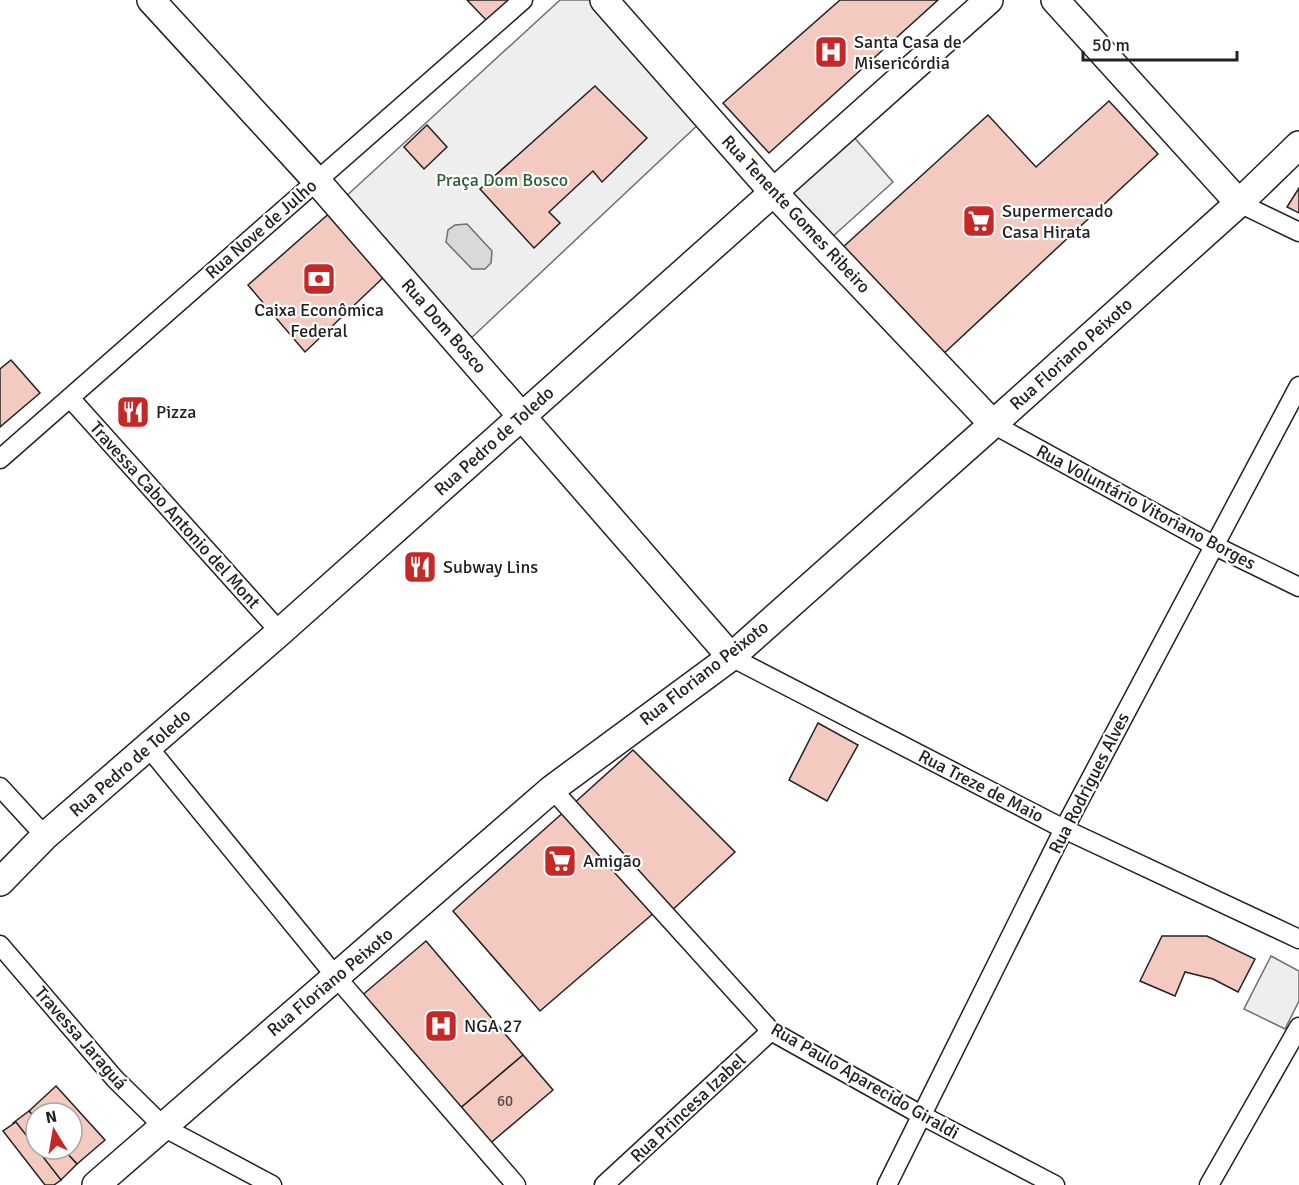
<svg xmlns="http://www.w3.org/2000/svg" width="1299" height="1185" viewBox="0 0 1299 1185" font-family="Signika,sans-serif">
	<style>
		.green { fill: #eee; stroke: #6f6f6f; stroke-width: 1.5 }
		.parking { fill: #ededed; stroke: #6f6f6f; stroke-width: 1.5 }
		.water { fill: #d9d9d9; stroke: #6f6f6f; stroke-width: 1.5 }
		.building { fill: #f3c9c0; stroke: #222; stroke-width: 1.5 }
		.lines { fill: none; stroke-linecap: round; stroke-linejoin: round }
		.minor-casing { stroke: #222; stroke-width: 21 }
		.secondary-casing { stroke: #222; stroke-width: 30 }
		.minor { stroke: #fff; stroke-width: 18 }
		.secondary { stroke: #fff; stroke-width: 27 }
		.labels { text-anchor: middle; stroke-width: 4.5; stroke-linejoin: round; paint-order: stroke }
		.number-label { font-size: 15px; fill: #564c4a }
		.poi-label { font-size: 18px; fill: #222; stroke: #fff; text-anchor: start }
		.park-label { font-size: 18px; fill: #2f5e38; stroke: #fff }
		.street-label { font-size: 18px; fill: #222; stroke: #fff }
	</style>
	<rect width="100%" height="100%" fill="#fff"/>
	<g class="green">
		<polygon points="560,0 593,0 702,121 467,342 343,199"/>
		<polygon points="1271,956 1299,971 1299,1001 1285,1029 1244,1009"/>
	</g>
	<polygon class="parking" points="853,136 893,182 831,238 790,193"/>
	<polygon class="water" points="467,224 492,251 491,263 485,269 472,269 446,242 448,230 455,225"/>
	<g class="building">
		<polygon points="467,0 511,0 488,22"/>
		<polygon points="840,0 938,0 769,153 723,103"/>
		<polygon points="595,86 647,138 602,182 593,171 549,212 560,223 534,248 480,189"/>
		<polygon points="1109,101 1158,154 940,357 842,248 988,115 1036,167"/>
		<polygon points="427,125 447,147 424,169 404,147"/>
		<polygon points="1299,188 1299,213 1287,207"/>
		<polygon points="333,210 388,273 305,352 248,285"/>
		<polygon points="11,360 40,393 0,427 0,369"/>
		<polygon points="818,723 858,745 827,801 789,780"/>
		<polygon points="633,750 735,852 667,915 572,805"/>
		<polygon points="566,810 655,912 540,1011 453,911"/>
		<polygon points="1162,936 1207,936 1255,959 1238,992 1213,979 1185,972 1175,996 1140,981"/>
		<polygon points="426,941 523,1055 457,1111 360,997"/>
		<polygon points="523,1055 553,1090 487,1146 457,1111"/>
		<polygon points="56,1086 105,1140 77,1164 63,1149 72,1149 72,1113 36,1113 36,1119 29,1111"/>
		<polygon points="29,1111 36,1119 36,1149 63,1149 77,1164 61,1180 13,1123"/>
		<polygon points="16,1122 61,1180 54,1185 45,1185 3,1131"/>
	</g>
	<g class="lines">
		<defs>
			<g id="minor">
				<polyline points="1239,203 1299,232"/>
				<polyline points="70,398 280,632"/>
				<polyline points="993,424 1213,545 1299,587"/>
				<polyline points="0,459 523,0"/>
				<polyline points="731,657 1064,829 1299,939"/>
				<polyline points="149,748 337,978 516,1185"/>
				<polyline points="0,787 45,836"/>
				<polyline points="552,789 771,1031 923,1116 1055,1185"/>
				<polyline points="0,945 115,1079 165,1128 272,1185"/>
				<polyline points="604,1185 771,1031"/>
				<polyline points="887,1185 1064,829 1299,386"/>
				<polyline points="1209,1185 1299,1027"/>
			</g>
			<g id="secondary">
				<polyline points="151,0 316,180 731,657"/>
				<polyline points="604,0 774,193 993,424"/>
				<polyline points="1055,0 1239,203"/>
				<polyline points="0,882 45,836 280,632 989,0"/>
				<polyline points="96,1185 552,789 731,657 993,424 1239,203 1299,145"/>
			</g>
		</defs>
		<use href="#minor" class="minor-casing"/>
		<use href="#secondary" class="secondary-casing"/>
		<use href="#minor" class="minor"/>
		<use href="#secondary" class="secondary"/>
	</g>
	<defs>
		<symbol id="hospital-square" viewBox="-11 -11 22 22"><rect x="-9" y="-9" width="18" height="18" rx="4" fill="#c62828" stroke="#fff"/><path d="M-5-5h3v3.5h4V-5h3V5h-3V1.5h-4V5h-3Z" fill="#fff"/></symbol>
		<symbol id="supermarket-square" viewBox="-11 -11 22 22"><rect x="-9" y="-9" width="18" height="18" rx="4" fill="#c62828" stroke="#fff"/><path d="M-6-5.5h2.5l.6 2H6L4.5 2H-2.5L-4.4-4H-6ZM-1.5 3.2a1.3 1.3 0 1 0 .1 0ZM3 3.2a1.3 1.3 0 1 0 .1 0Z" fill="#fff"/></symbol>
		<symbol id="bank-square" viewBox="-11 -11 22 22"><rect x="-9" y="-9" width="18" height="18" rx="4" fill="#c62828" stroke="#fff"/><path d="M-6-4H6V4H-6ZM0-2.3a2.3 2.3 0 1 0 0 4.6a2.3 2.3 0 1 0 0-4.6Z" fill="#fff"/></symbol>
		<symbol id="restaurant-square" viewBox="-11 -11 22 22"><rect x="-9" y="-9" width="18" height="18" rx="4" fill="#c62828" stroke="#fff"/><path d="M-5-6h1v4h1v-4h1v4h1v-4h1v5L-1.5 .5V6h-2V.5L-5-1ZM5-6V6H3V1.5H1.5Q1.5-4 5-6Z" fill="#fff"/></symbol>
	</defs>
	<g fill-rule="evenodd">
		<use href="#hospital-square" x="812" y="33" width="38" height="38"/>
		<use href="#supermarket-square" x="960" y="202" width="38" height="38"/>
		<use href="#bank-square" x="300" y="260" width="38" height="38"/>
		<use href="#restaurant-square" x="114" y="393" width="38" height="38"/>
		<use href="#restaurant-square" x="401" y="548" width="38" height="38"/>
		<use href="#supermarket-square" x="541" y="842" width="38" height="38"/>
		<use href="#hospital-square" x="422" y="1007" width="38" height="38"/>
	</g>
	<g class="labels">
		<g class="number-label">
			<text x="505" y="1106">60</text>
		</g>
		<g class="poi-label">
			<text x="854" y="48">Santa Casa de<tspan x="854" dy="21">Misericórdia</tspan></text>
			<text x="1002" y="217">Supermercado<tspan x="1002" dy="21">Casa Hirata</tspan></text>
			<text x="319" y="316" text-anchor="middle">Caixa Econômica<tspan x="319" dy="21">Federal</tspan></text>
			<text x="156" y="418">Pizza</text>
			<text x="443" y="573">Subway Lins</text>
			<text x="583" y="867">Amigão</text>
			<text x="464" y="1032">NGA 27</text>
		</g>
		<g class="park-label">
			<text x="502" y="186">Praça Dom Bosco</text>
		</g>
		<g class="street-label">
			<text transform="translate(796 214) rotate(47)" y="6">Rua Tenente Gomes Ribeiro</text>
			<text transform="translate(261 229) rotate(-41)" y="6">Rua Nove de Julho</text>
			<text transform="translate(444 326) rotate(49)" y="6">Rua Dom Bosco</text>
			<text transform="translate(1071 354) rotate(-42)" y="6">Rua Floriano Peixoto</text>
			<text transform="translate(494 441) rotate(-42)" y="6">Rua Pedro de Toledo</text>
			<text transform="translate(1146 507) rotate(28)" y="6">Rua Voluntário Vitoriano Borges</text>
			<text transform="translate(175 515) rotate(48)" y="6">Travessa Cabo Antonio del Mont</text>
			<text transform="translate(704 673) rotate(-38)" y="6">Rua Floriano Peixoto</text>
			<text transform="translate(130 763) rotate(-41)" y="6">Rua Pedro de Toledo</text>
			<text transform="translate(1089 783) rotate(-63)" y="6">Rua Rodrigues Alves</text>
			<text transform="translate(981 786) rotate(27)" y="6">Rua Treze de Maio</text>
			<text transform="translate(330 982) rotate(-40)" y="6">Rua Floriano Peixoto</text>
			<text transform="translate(81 1038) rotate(49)" y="6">Travessa Jaraguá</text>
			<text transform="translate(865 1081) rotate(30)" y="6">Rua Paulo Aparecido Giraldi</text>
			<text transform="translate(688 1108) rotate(-43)" y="6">Rua Princesa Izabel</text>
		</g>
	</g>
	<g transform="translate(54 1131) rotate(349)"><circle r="28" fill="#ffffff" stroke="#a7a7a7" stroke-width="1.5"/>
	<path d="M0-4.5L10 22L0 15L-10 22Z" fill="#c62828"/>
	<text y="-9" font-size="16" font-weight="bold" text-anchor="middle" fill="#222222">N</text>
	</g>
	<path d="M1083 51v9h154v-9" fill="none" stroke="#222222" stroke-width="3"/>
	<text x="1092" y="51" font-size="18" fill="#222222" stroke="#ffffff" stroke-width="4.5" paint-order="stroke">50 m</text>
</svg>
